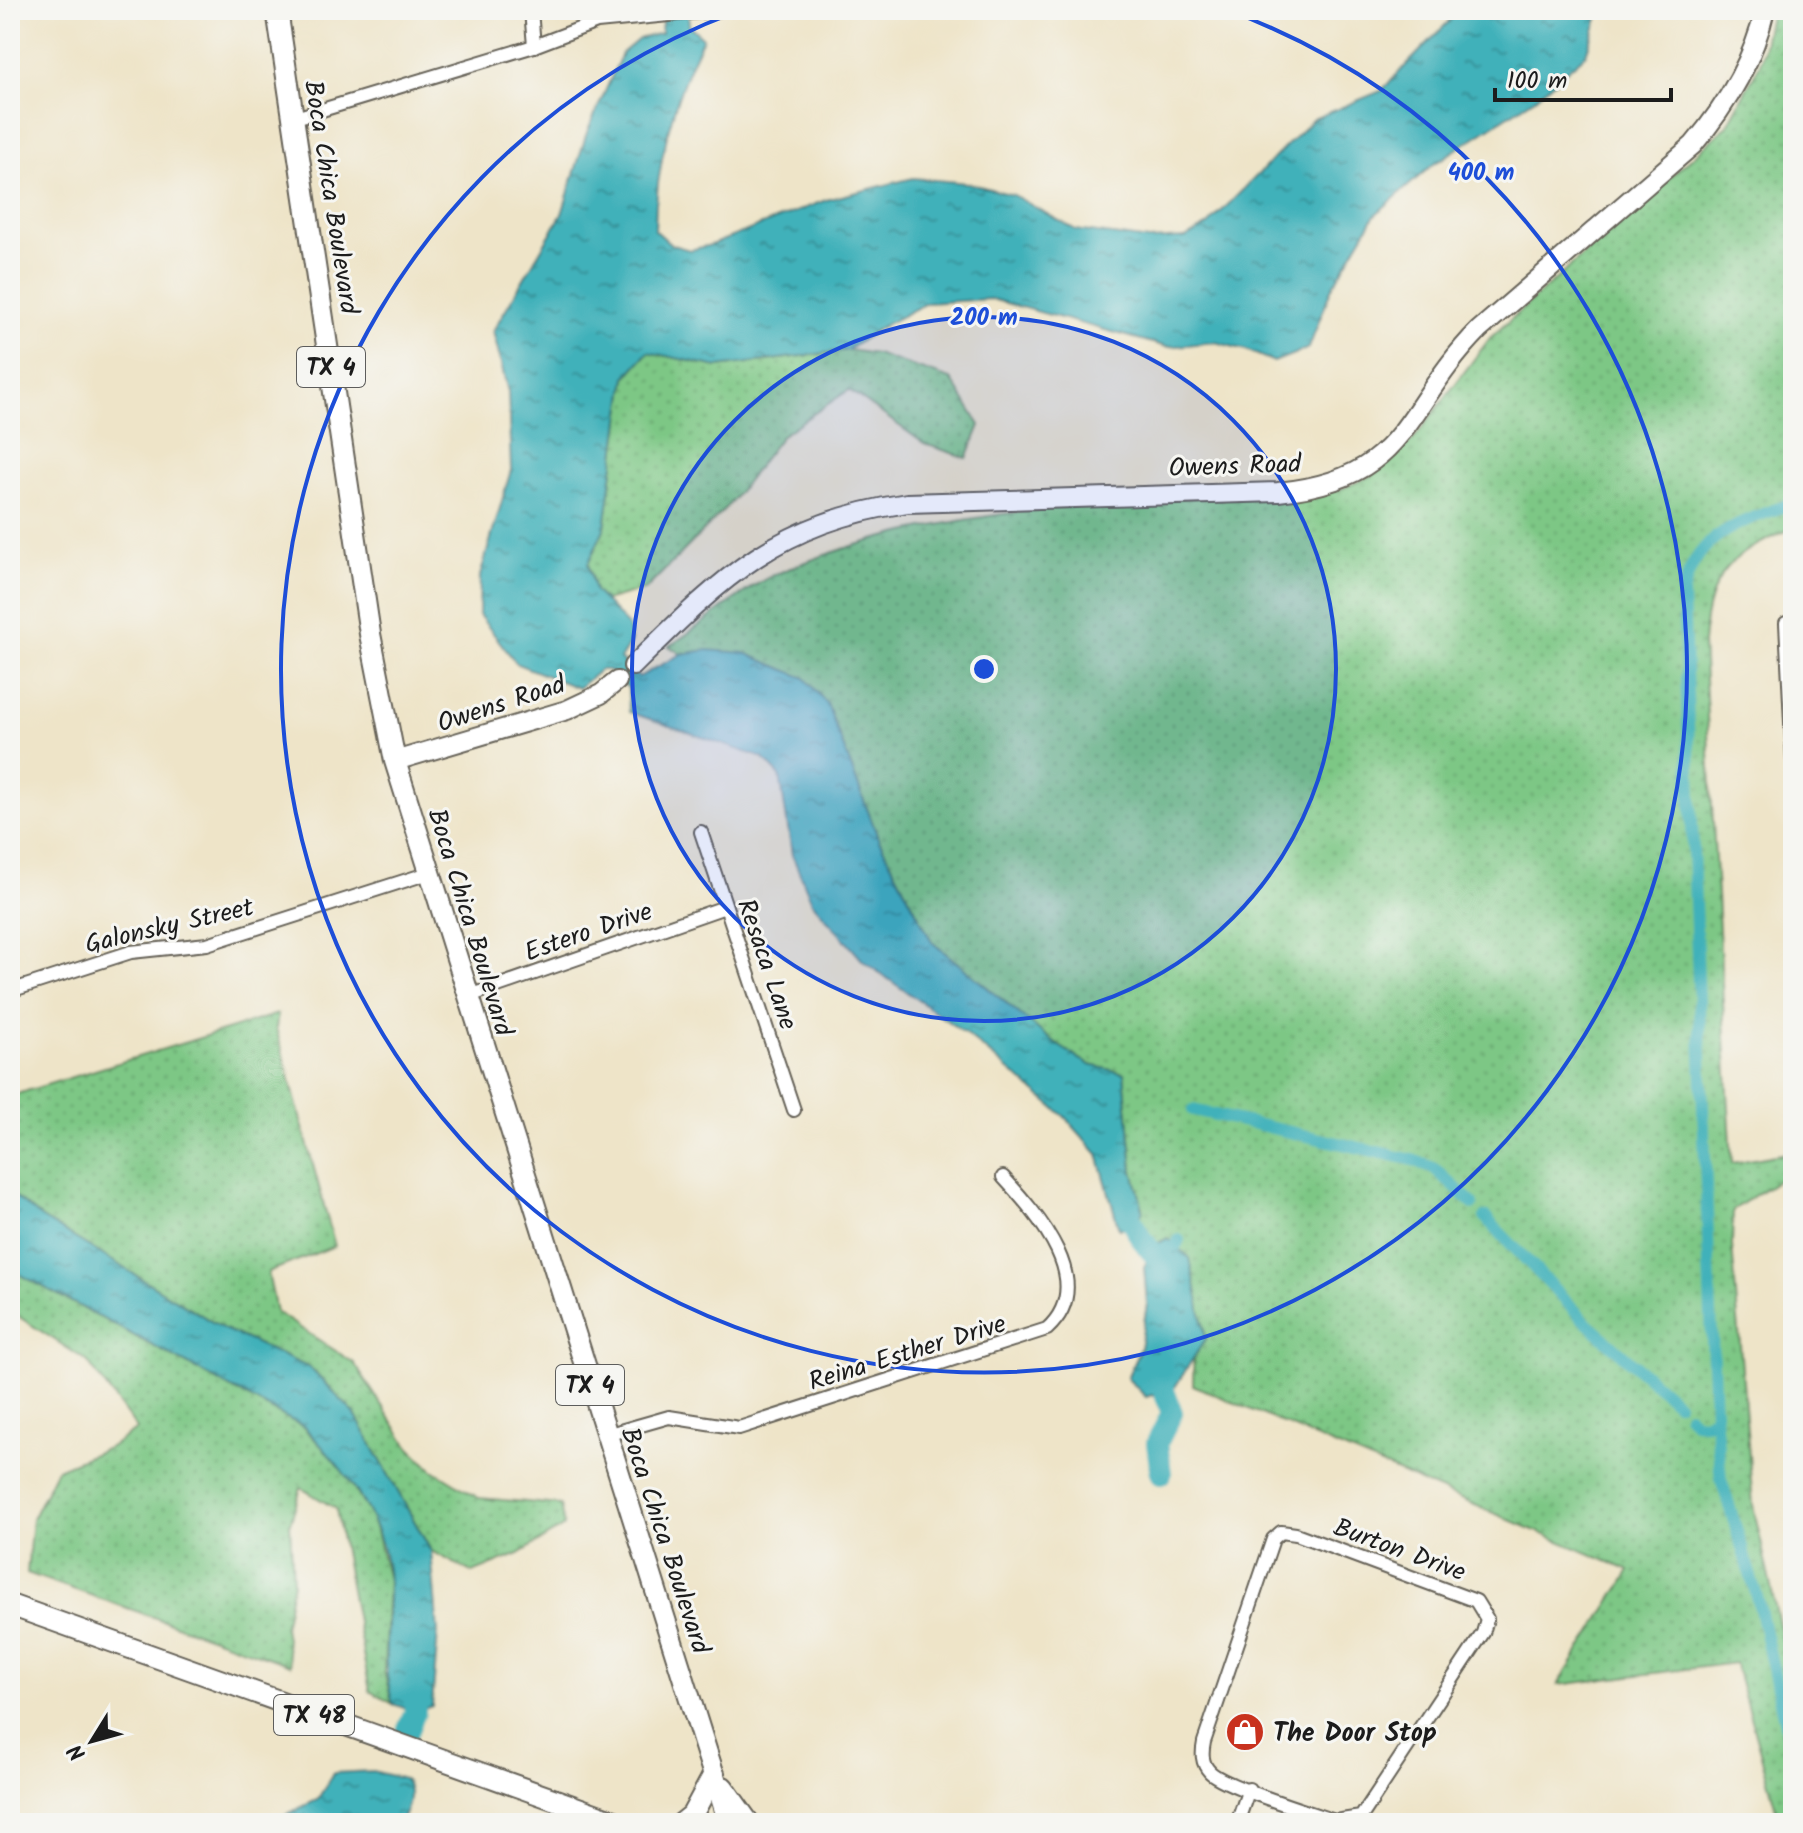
<svg xmlns="http://www.w3.org/2000/svg" width="1803" height="1833" viewBox="0 0 1803 1833" font-family="Kalam,sans-serif">
	<style>
		.grass { fill: url(#grass-dots); stroke: #4c7250; stroke-width: 2 }
		.water { fill: url(#water-ripples); stroke: #2e666b; stroke-width: 2 }
		.lines { fill: none; stroke-linecap: round; stroke-linejoin: round }
		.canal { stroke: #41b1ba; stroke-width: 12 }
		.river { stroke: #41b1ba; stroke-width: 22 }
		.street-casing { stroke: #666258; stroke-width: 16 }
		.secondary-casing { stroke: #666258; stroke-width: 22 }
		.primary-casing { stroke: #666258; stroke-width: 24 }
		.street { stroke: #fff; stroke-width: 12 }
		.secondary { stroke: #fff; stroke-width: 18 }
		.primary { stroke: #fff; stroke-width: 20 }
		.ring { fill: none; stroke: #1d4ed8; stroke-width: 4 }
		.labels { text-anchor: middle; stroke-width: 6; stroke-linejoin: round; paint-order: stroke }
		.shield { fill: #f6f6f2; stroke: #5d5d5c; stroke-width: 2 }
		.shield-label { font-size: 24px; font-weight: bold; fill: #1c1c1c }
		.street-label { font-size: 26px; fill: #1c1c1c; stroke: #f6f6f2 }
		.poi-label { font-size: 26px; font-weight: bold; fill: #1c1c1c; stroke: #f6f6f2; text-anchor: start }
		.centre { fill: #1d4ed8; stroke: #f6f6f2; stroke-width: 4 }
		.ring-label { font-size: 24px; text-anchor: middle; font-weight: bold; fill: #1d4ed8; stroke: #f6f6f2; stroke-width: 6; stroke-linejoin: round; paint-order: stroke }
	</style>
	<defs>
		<pattern id="grass-dots" width="8" height="8" patternUnits="userSpaceOnUse" patternTransform="scale(2)"><rect width="8" height="8" fill="#7dc785"/><path d="M2 2h.1M6 6h.1" fill="none" stroke="#6baa72" stroke-width="1.8" stroke-linecap="round"/></pattern>
		<pattern id="water-ripples" width="26" height="14" patternUnits="userSpaceOnUse" patternTransform="scale(2)"><rect width="26" height="14" fill="#41b1ba"/><path d="M2 4q2-2 4 0t4 0M15 11q2-2 4 0t4 0" fill="none" stroke="#368f96"/></pattern>
	</defs>
	<rect width="100%" height="100%" fill="#f6f6f2"/>
	<filter id="ink" filterUnits="userSpaceOnUse"><feTurbulence type="fractalNoise" baseFrequency=".0125" numOctaves="2"/><feDisplacementMap in="SourceGraphic" scale="16" xChannelSelector="R" yChannelSelector="G"/><feConvolveMatrix kernelMatrix="1 2 1 2 8 2 1 2 1" color-interpolation-filters="sRGB"/></filter>
	<filter id="wash" filterUnits="userSpaceOnUse"><feTurbulence type="fractalNoise" baseFrequency=".006" numOctaves="4" result="noise"/><feDisplacementMap in="SourceGraphic" scale="32" xChannelSelector="R" yChannelSelector="G"/><feGaussianBlur stdDeviation="1.8" result="paint"/><feColorMatrix in="noise" values="0 0 0 0 0 0 0 0 0 0 0 0 0 0 0 0 0 1.4 0 .05"/><feComposite in="paint" operator="in"/></filter>
	<g filter="url(#wash)">
		<rect width="100%" height="100%" fill="#eee4c8"/>
		<g class="grass">
			<path d="M1771,10H1793V528C1730,555 1709,571 1703,643L1732,1163L1793,1152V1170L1733,1210L1732,1245L1753,1505L1793,1688V1823H1780L1735,1663L1558,1685L1630,1571L1193,1385L1194,1344L1168,1238L1156,1244L1139,1221L1143,1209L1133,1171L1124,1073L1090,1065L1056,1044L932,942L879,840L827,704L707,650L681,654L669,646C701,627 743,589 774,575C948,498 1154,502 1341,489L1371,476L1413,440L1490,338L1727,126L1760,64Z"/>
			<polygon points="848,350 876,354 951,379 980,425 967,458 925,444 849,390 782,435 727,507 646,589 605,601 595,591 588,564 605,527 626,377 648,352 718,367"/>
			<polygon points="278,1014 276,1028 335,1246 268,1272 276,1312 354,1363 409,1447 433,1470 479,1498 560,1505 564,1526 519,1554 473,1573 431,1551 354,1413 310,1368 224,1329 42,1218 10,1193 10,1096"/>
			<polygon points="10,1269 302,1426 341,1466 373,1519 388,1580 384,1672 393,1704 370,1691 336,1509 301,1488 290,1523 293,1582 284,1627 290,1665 27,1573 32,1519 57,1469 110,1447 137,1429 87,1361 10,1311"/>
		</g>
		<g class="water">
			<path d="M663,10H688L689,25L703,38C674,95 655,166 655,230L672,245L690,250L711,245L826,200L913,178L968,183L1013,195L1076,230L1149,240L1185,238L1208,225L1313,119L1381,91L1460,10H1601L1586,54L1535,98L1431,166L1375,215L1331,289L1309,348L1274,362L1246,350L1215,342L1167,347L991,299L926,303L879,328L848,350L718,367L648,352L626,377L605,527L588,564L595,591L628,626L631,641L620,659L639,677L681,654L707,650L745,653L805,678L827,704L879,840L932,942L1056,1044L1090,1065L1124,1073L1133,1171L1143,1209L1139,1221L1119,1229L1098,1154L1064,1116L967,1035L863,961L812,902L792,855L780,776L763,758L629,712L628,688L608,670H600L578,688L517,664L479,615L480,576L511,470L508,392L493,331L562,214L586,135L622,53L639,39L661,33Z"/>
			<path d="M10,1193L42,1218L224,1329L310,1368L354,1413L431,1551L438,1632L432,1706L415,1712L393,1704C379,1657 390,1628 388,1582C385,1519 345,1470 304,1427L10,1269Z"/>
			<polygon points="1168,1238 1190,1258 1206,1338 1175,1387 1146,1397 1127,1378 1140,1348 1147,1304 1144,1267 1156,1244"/>
			<path d="M373,1771L404,1779C414,1794 408,1809 400,1823H268L317,1800L334,1773Z"/>
		</g>
		<g class="lines">
			<g class="canal">
				<path d="M1793,503C1741,523 1695,531 1683,594L1715,1416L1721,1479L1758,1600L1793,1761"/>
				<polyline points="1193,1110 1413,1160 1434,1168 1473,1204"/>
				<polyline points="1485,1217 1586,1322 1677,1403"/>
				<polyline points="1176,1246 1179,1240"/>
				<polyline points="1688,1415 1695,1422 1705,1423 1715,1416"/>
			</g>
			<g class="river">
				<path d="M1123,1197C1132,1230 1147,1250 1173,1273"/>
				<polyline points="1161,1474 1157,1443 1172,1413 1158,1374 1162,1362"/>
				<polyline points="405,1737 415,1712 413,1684"/>
			</g>
		</g>
	</g>
	<g filter="url(#ink)">
		<g class="lines">
			<defs>
				<g id="street">
					<polyline points="531,10 534,46"/>
					<polyline points="292,119 534,46 597,22 720,10"/>
					<polyline points="1793,620 1786,623 1793,762"/>
					<polyline points="701,832 794,1110"/>
					<polyline points="10,991 131,952 207,944 429,873"/>
					<polyline points="466,997 725,907"/>
					<path d="M606,1435L669,1417L739,1428L1047,1329C1098,1283 1038,1215 1003,1177"/>
					<path d="M1281,1532L1296,1534L1476,1601L1487,1619L1483,1633L1361,1817L1335,1821C1311,1813 1224,1786 1210,1772C1201,1763 1202,1752 1204,1742L1273,1539Z"/>
					<polyline points="1237,1823 1249,1789"/>
				</g>
				<g id="secondary">
					<path d="M633,666C723,577 776,523 907,503L1278,492C1410,479 1401,409 1479,330L1693,145C1727,105 1753,62 1765,10"/>
					<polyline points="395,761 567,710 601,694 617,681"/>
				</g>
				<g id="primary">
					<polyline points="277,10 370,634 395,761 729,1823"/>
					<polyline points="10,1605 620,1823"/>
					<polyline points="723,1787 749,1823"/>
					<polyline points="682,1823 692,1815 714,1774"/>
				</g>
			</defs>
			<use href="#street" class="street-casing"/>
			<use href="#secondary" class="secondary-casing"/>
			<use href="#primary" class="primary-casing"/>
			<use href="#street" class="street"/>
			<use href="#secondary" class="secondary"/>
			<use href="#primary" class="primary"/>
		</g>
	</g>
	<circle cx="984" cy="669" r="352" fill="#1d4ed8" fill-opacity=".12"/>
	<g class="ring">
		<circle cx="984" cy="669" r="352"/>
		<path d="M1230 11A703 703 0 1 1 738 11"/>
	</g>
	<defs>
		<symbol id="shop-disc" viewBox="-11 -11 22 22"><circle r="9.5" fill="#c8321e" stroke="#f6f6f2"/><path d="M-5-2.5h2.3a2.7 3.5 0 0 1 5.4 0H5L5.5 6h-11ZM-1.5-2.5h3a1.5 2.3 0 0 0-3 0Z" fill="#fff"/></symbol>
	</defs>
	<g fill-rule="evenodd">
		<use href="#shop-disc" x="1223" y="1710" width="44" height="44"/>
	</g>
	<g class="labels">
		<g class="shield">
			<rect x="297" y="347" width="68" height="40" rx="6"/>
			<rect x="556" y="1365" width="68" height="40" rx="6"/>
			<rect x="274" y="1695" width="80" height="40" rx="6"/>
		</g>
		<g class="shield-label">
			<text x="331" y="375">TX 4</text>
			<text x="590" y="1393">TX 4</text>
			<text x="314" y="1723">TX 48</text>
		</g>
		<g class="street-label">
			<text transform="translate(332 197) rotate(81)" y="9">Boca Chica Boulevard</text>
			<text transform="translate(1235 465) rotate(-2)" y="9">Owens Road</text>
			<text transform="translate(501 703) rotate(-18)" y="9">Owens Road</text>
			<text transform="translate(471 922) rotate(73)" y="9">Boca Chica Boulevard</text>
			<text transform="translate(169 925) rotate(-13)" y="9">Galonsky Street</text>
			<text transform="translate(588 931) rotate(-19)" y="9">Estero Drive</text>
			<text transform="translate(768 964) rotate(71)" y="9">Resaca Lane</text>
			<text transform="translate(907 1352) rotate(-17)" y="9">Reina Esther Drive</text>
			<text transform="translate(666 1540) rotate(72)" y="9">Boca Chica Boulevard</text>
			<text transform="translate(1400 1549) rotate(20)" y="9">Burton Drive</text>
		</g>
		<g class="poi-label">
			<text x="1273" y="1741">The Door Stop</text>
		</g>
	</g>
	<circle cx="984" cy="669" r="12" class="centre"/>
	<g class="ring-label">
		<text x="1481" y="180">400 m</text>
		<text x="984" y="325">200 m</text>
	</g>
	<rect width="1803" height="1833" fill="none" stroke="#f6f6f2" stroke-width="40"/>
	<g transform="translate(92 1741) rotate(233)" stroke="#f6f6f2" stroke-width="6" paint-order="stroke">
	<path d="M0-6L14 30L0 20L-14 30Z" fill="#1c1c1c"/>
	<text y="-12" font-size="22" font-weight="bold" text-anchor="middle" fill="#1c1c1c">N</text>
	</g>
	<path d="M1495 88v12h176v-12" fill="none" stroke="#1c1c1c" stroke-width="4"/>
	<text x="1507" y="88" font-size="24" fill="#1c1c1c" stroke="#f6f6f2" stroke-width="6" paint-order="stroke">100 m</text>
</svg>
